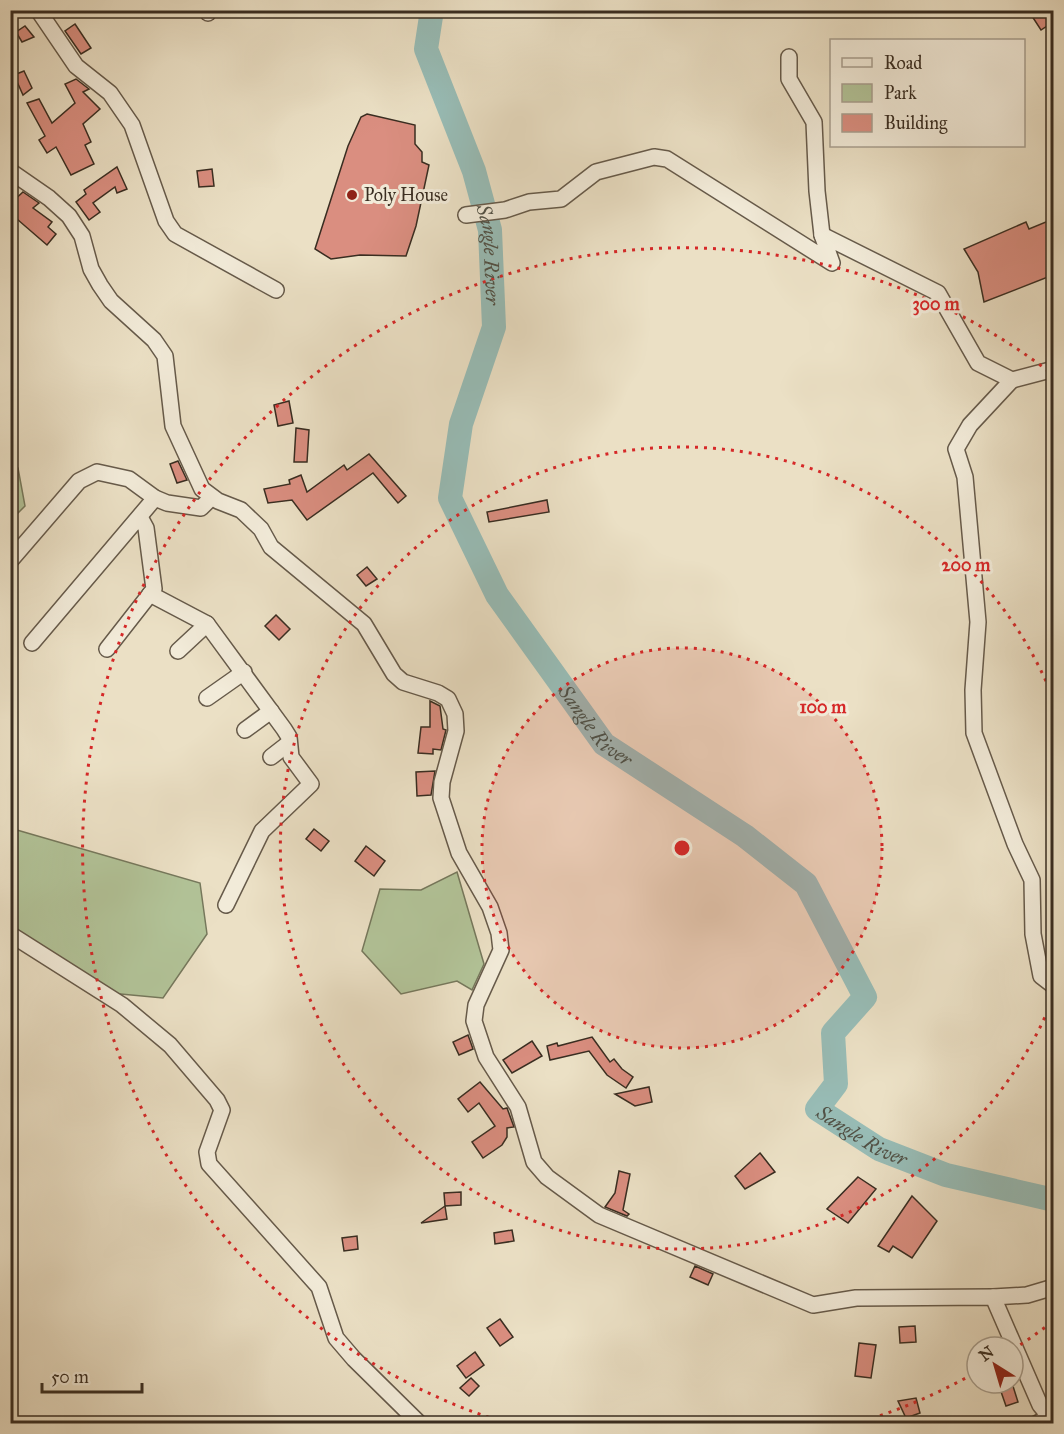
<svg xmlns="http://www.w3.org/2000/svg" width="1064" height="1434" viewBox="0 0 1064 1434" font-family="'IM FELL Great Primer',serif">
	<style>
		.green { fill: #b2c398; stroke: #76785c; stroke-width: 1.5 }
		.lines { fill: none; stroke-linecap: round; stroke-linejoin: round }
		.river { stroke: #98bdb7; stroke-width: 24 }
		.building { fill: #da8e80; stroke: #392d21; stroke-width: 1.5 }
		.minor-casing { stroke: #665a4a; stroke-width: 18 }
		.minor { stroke: #f2ebd9; stroke-width: 15 }
		.ring { fill: none; stroke: #d62828; stroke-width: 3; stroke-dasharray: 3 6 }
		.poi-dot { fill: #8f2418; stroke: #f2ebd9; stroke-width: 2 }
		.labels { text-anchor: middle; stroke-width: 6; stroke-linejoin: round; paint-order: stroke }
		.poi-label { font-size: 18px; fill: #392d21; stroke: #f2ebd9; text-anchor: start }
		.water-label { font-size: 20px; font-style: italic; fill: #515146; stroke: #f2ebd9 }
		.centre { fill: #d62828; stroke: #f2ebd9; stroke-width: 3 }
		.ring-label { font-size: 18px; text-anchor: middle; font-weight: bold; fill: #d62828; stroke: #f2ebd9; stroke-width: 6; stroke-linejoin: round; paint-order: stroke }
	</style>
	<rect width="100%" height="100%" fill="#ebe0c5"/>
	<filter id="stains"><feTurbulence type="fractalNoise" baseFrequency=".00333" numOctaves="4"/><feColorMatrix values="0 0 0 0 .2 0 0 0 0 .09 0 0 0 0 .02 0 0 0 .5 -.17"/></filter>
	<radialGradient id="worn" r=".72"><stop offset=".6" stop-color="#630" stop-opacity="0"/><stop offset="1" stop-color="#630" stop-opacity=".3"/></radialGradient>
	<g class="green">
		<polygon points="11,464 18,468 25,506 11,520"/>
		<polygon points="10,828 200,883 207,934 163,998 110,993 11,932"/>
		<polygon points="457,872 484,964 472,990 457,981 401,994 362,951 380,889 421,890"/>
	</g>
	<g class="lines">
		<path class="river" id="s1" d="M432,10L426,49L474,171L490,230L494,327L461,424L450,498L497,595L604,744L745,836L806,884L865,997L833,1033L836,1084L817,1109L879,1149L946,1175L1054,1200"/>
	</g>
	<g class="building">
		<polygon points="1028,10 1053,10 1053,22 1041,30"/>
		<polygon points="75,24 91,48 81,54 65,31"/>
		<polygon points="25,26 34,37 22,42 16,32"/>
		<polygon points="24,71 32,88 23,95 14,75"/>
		<polygon points="76,79 89,89 83,92 100,109 83,124 91,142 85,145 94,164 71,175 56,147 47,153 39,140 45,136 27,103 39,99 52,123 75,103 65,84"/>
		<polygon points="367,114 415,125 415,144 422,152 422,162 429,165 416,226 406,256 360,255 331,259 315,249 348,146 361,117"/>
		<polygon points="117,167 127,189 117,193 115,187 93,203 100,212 89,220 76,202 86,194 84,190"/>
		<polygon points="212,169 214,186 199,187 197,171"/>
		<polygon points="23,192 39,203 33,208 52,222 48,227 56,234 47,245 10,213 10,204"/>
		<polygon points="1053,219 1053,275 984,302 978,272 964,249 1026,222 1029,229"/>
		<polygon points="289,401 293,423 278,426 274,405"/>
		<polygon points="296,428 309,430 307,462 294,462"/>
		<polygon points="369,454 406,496 398,503 373,473 307,520 292,500 268,503 264,489 290,484 289,480 301,475 307,492 344,465 347,470"/>
		<polygon points="178,461 187,480 177,483 170,464"/>
		<polygon points="547,500 549,512 489,522 487,512"/>
		<polygon points="367,567 377,579 366,586 357,575"/>
		<polygon points="276,615 290,629 279,640 265,626"/>
		<polygon points="430,701 440,706 443,729 446,730 441,750 433,749 433,754 418,753 421,727 430,727"/>
		<polygon points="435,771 431,795 417,796 416,772"/>
		<polygon points="314,829 329,841 321,851 306,839"/>
		<polygon points="366,846 385,861 374,876 355,861"/>
		<polygon points="468,1035 473,1049 459,1055 453,1042"/>
		<polygon points="592,1037 610,1062 614,1059 622,1069 633,1077 626,1088 607,1075 589,1051 550,1060 547,1046 557,1043 558,1046"/>
		<polygon points="532,1041 542,1056 512,1073 503,1060"/>
		<polygon points="480,1082 503,1109 507,1108 514,1127 507,1128 507,1137 502,1145 483,1158 472,1142 495,1126 479,1103 468,1112 458,1099"/>
		<polygon points="649,1087 652,1102 635,1106 615,1094"/>
		<polygon points="760,1153 775,1172 745,1189 735,1176"/>
		<polygon points="619,1171 630,1174 623,1210 629,1214 627,1216 605,1207 615,1193"/>
		<polygon points="858,1177 876,1189 848,1223 827,1209"/>
		<polygon points="461,1192 461,1205 445,1206 447,1219 421,1223 445,1206 444,1193"/>
		<polygon points="912,1196 937,1221 912,1258 893,1246 889,1252 878,1246"/>
		<polygon points="512,1230 514,1241 495,1244 494,1233"/>
		<polygon points="357,1236 358,1249 344,1251 342,1238"/>
		<polygon points="695,1266 713,1274 708,1285 690,1277"/>
		<polygon points="500,1319 513,1337 500,1346 487,1328"/>
		<polygon points="915,1326 916,1342 900,1343 899,1327"/>
		<polygon points="859,1343 876,1345 871,1378 855,1376"/>
		<polygon points="475,1352 484,1365 466,1378 457,1366"/>
		<polygon points="471,1378 479,1386 469,1396 460,1388"/>
		<polygon points="998,1383 1012,1383 1018,1402 1006,1406"/>
		<polygon points="916,1398 920,1413 906,1418 898,1401"/>
	</g>
	<g class="lines">
		<defs>
			<g id="minor">
				<polyline points="38,10 76,66 110,93 132,125 166,221 175,234 276,290"/>
				<polyline points="208,10 208,13"/>
				<polyline points="789,57 789,79 814,122 817,191 822,235"/>
				<polyline points="10,171 49,198 69,216 82,236 91,269 100,285 111,301 154,340 165,356 173,426 202,489 218,501 241,510 261,529 271,547 364,624 394,674 403,682 438,693 448,699 455,714 456,731 442,782 441,798 459,853 490,907 499,933 501,950 476,1005 474,1021 486,1057 518,1107 534,1162 547,1177 599,1215 813,1305 856,1298 993,1297 1040,1405 1054,1422"/>
				<polyline points="466,215 505,210 529,202 561,199 596,172 654,157 667,159 832,263 822,235 938,293 978,363 1012,380 1054,369"/>
				<polyline points="1012,380 970,425 956,449 965,477 978,622 973,690 974,733 1015,844 1032,880 1033,934 1041,976 1054,986"/>
				<polyline points="10,561 79,481 97,472 129,479 155,498 167,503 201,508 212,497"/>
				<polyline points="150,594 207,624 178,651"/>
				<polyline points="207,624 284,729 289,737 291,757 311,784 262,831 226,905"/>
				<polyline points="32,643 155,498"/>
				<polyline points="107,649 154,589 146,528 140,517"/>
				<polyline points="207,698 244,672"/>
				<polyline points="245,730 271,711"/>
				<polyline points="271,757 289,743"/>
				<polyline points="10,934 122,1005 170,1045 217,1100 222,1110 207,1152 209,1164 319,1287 336,1338 354,1359 420,1424"/>
				<polyline points="993,1297 1027,1295 1054,1287"/>
				<polyline points="1036,1424 1049,1417"/>
			</g>
		</defs>
		<use href="#minor" class="minor-casing"/>
		<use href="#minor" class="minor"/>
	</g>
	<circle cx="682" cy="848" r="200" fill="#d62828" fill-opacity=".12"/>
	<g class="ring">
		<circle cx="682" cy="848" r="200"/>
		<path d="M1052 1001A401 401 0 1 1 1052 695"/>
		<path d="M1052 1322A601 601 0 0 1 1014 1349M973 1374A601 601 0 0 1 858 1423M506 1423A601 601 0 1 1 1052 374"/>
	</g>
	<circle class="poi-dot" cx="352" cy="195" r="6"/>
	<g class="labels">
		<g class="poi-label">
			<text x="364" y="201">Poly House</text>
		</g>
		<g class="water-label">
			<text dy="7" stroke="none"><textPath href="#s1" startOffset="256">Sangle River</textPath></text>
			<text dy="7" stroke="none"><textPath href="#s1" startOffset="778">Sangle River</textPath></text>
			<text dy="7" stroke="none"><textPath href="#s1" startOffset="1354">Sangle River</textPath></text>
		</g>
	</g>
	<circle cx="682" cy="848" r="9" class="centre"/>
	<g class="ring-label">
		<text x="936" y="310">300 m</text>
		<text x="966" y="571">200 m</text>
		<text x="823" y="713">100 m</text>
	</g>
	<rect width="1064" height="1434" fill="none" stroke="#ebe0c5" stroke-width="36"/>
	<rect x="12" y="12" width="1040" height="1410" fill="none" stroke="#392d21" stroke-width="3"/>
	<rect x="18" y="18" width="1028" height="1398" fill="none" stroke="#392d21" stroke-width="1.5"/>
	<rect x="830" y="39" width="195" height="108" fill="#f2ebd9" stroke="#a89f8f" stroke-width="1.5"/>
	<rect x="842" y="58" width="30" height="9" fill="#f2ebd9" stroke="#a89f8f" stroke-width="1.5"/>
	<text x="884" y="69" font-size="18" fill="#392d21">Road</text>
	<rect x="842" y="84" width="30" height="18" fill="#b2c398" stroke="#a89f8f" stroke-width="1.5"/>
	<text x="884" y="99" font-size="18" fill="#392d21">Park</text>
	<rect x="842" y="114" width="30" height="18" fill="#da8e80" stroke="#a89f8f" stroke-width="1.5"/>
	<text x="884" y="129" font-size="18" fill="#392d21">Building</text>
	<g transform="translate(995 1365) rotate(323)"><circle r="28" fill="#f2ebd9" stroke="#a89f8f" stroke-width="1.5"/>
	<path d="M0-4.5L10 22L0 15L-10 22Z" fill="#8f2418"/>
	<text y="-9" font-size="16" font-weight="bold" text-anchor="middle" fill="#392d21">N</text>
	</g>
	<path d="M42 1383v9h100v-9" fill="none" stroke="#392d21" stroke-width="3"/>
	<text x="51" y="1383" font-size="18" fill="#392d21" stroke="#f2ebd9" stroke-width="4.5" paint-order="stroke">50 m</text>
	<rect width="100%" height="100%" filter="url(#stains)"/>
	<rect width="100%" height="100%" fill="url(#worn)"/>
</svg>
